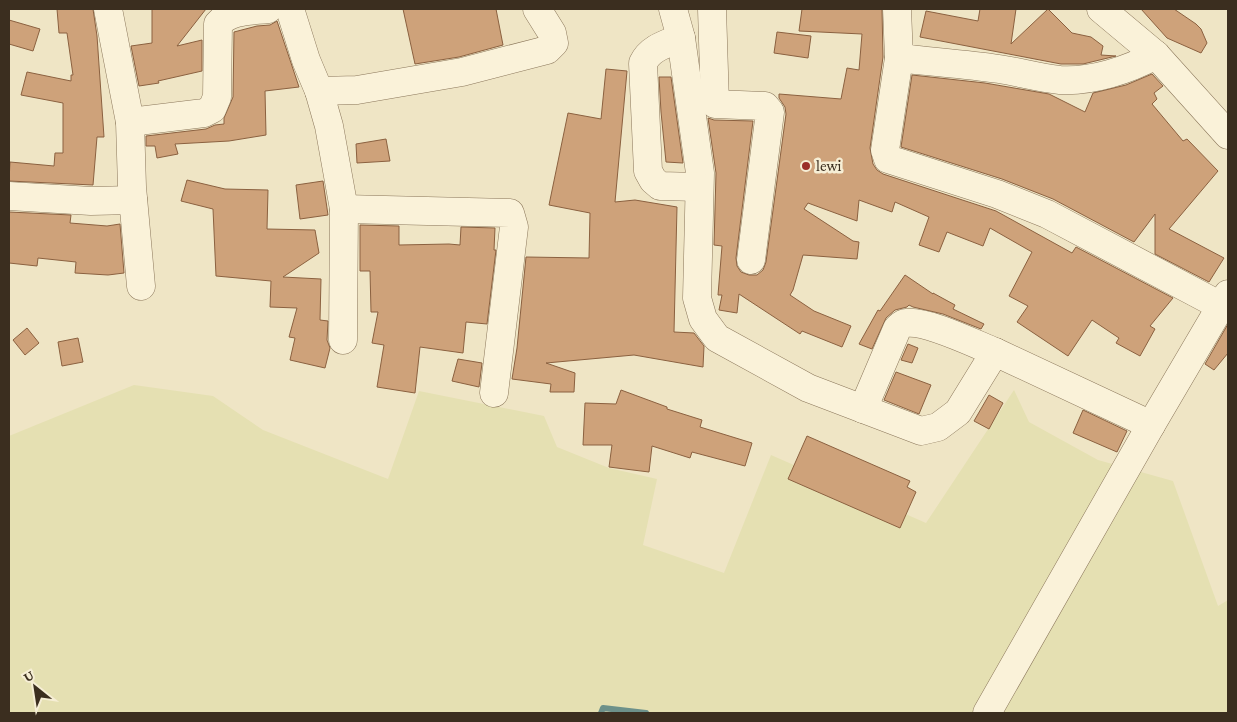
<svg xmlns="http://www.w3.org/2000/svg" width="1237" height="722" viewBox="0 0 1237 722" font-family="'Crimson Pro',serif">
	<style>
		.farmland { fill: #e5e0b2 }
		.lines { fill: none; stroke-linecap: round; stroke-linejoin: round }
		.stream { stroke: #6d918a; stroke-width: 6 }
		.building { fill: #cea27a; stroke: #8b6140 }
		.minor-casing { stroke: #8b775b; stroke-width: 29 }
		.minor { stroke: #faf2d9; stroke-width: 28 }
		.poi-dot { fill: #9b2e29; stroke: #f6eed5; stroke-width: 2 }
		.labels { text-anchor: middle; stroke-width: 5; stroke-linejoin: round; paint-order: stroke }
		.poi-label { font-size: 15px; fill: #3b2e1f; stroke: #f6eed5; text-anchor: start }
	</style>
	<rect width="100%" height="100%" fill="#efe5c5"/>
	<polygon class="farmland" points="134,385 213,396 263,430 388,479 419,391 544,416 557,447 609,468 657,479 643,545 724,573 771,455 926,523 1014,390 1029,422 1098,460 1173,481 1218,606 1228,600 1228,713 9,713 9,436"/>
	<g class="lines">
		<polyline class="stream" points="601,713 603,708 646,713"/>
	</g>
	<g class="building">
		<polygon points="57,9 93,9 97,36 104,137 97,137 93,185 9,181 10,162 54,166 55,153 63,153 63,103 21,95 27,72 71,81 71,75 73,75 67,33 59,33"/>
		<polygon points="152,9 206,9 177,46 202,40 202,71 158,81 159,83 139,86 131,46 152,43"/>
		<polygon points="403,9 496,9 503,45 459,57 415,64"/>
		<polygon points="802,9 882,9 883,57 870,148 873,164 877,170 883,174 996,211 1072,253 1076,247 1173,298 1150,326 1155,329 1140,356 1116,343 1119,338 1092,320 1068,356 1017,322 1028,306 1009,296 1032,252 990,228 983,246 947,232 939,252 919,245 929,217 895,202 892,212 859,200 857,221 808,203 804,209 853,241 859,242 857,259 803,255 793,290 790,295 814,311 851,326 842,347 802,331 800,334 739,294 737,313 719,310 722,295 718,295 722,246 714,245 716,173 708,118 714,120 753,121 736,258 737,266 741,272 749,275 757,275 763,270 766,262 786,114 785,107 779,98 779,94 841,99 847,68 859,70 862,34 799,31"/>
		<polygon points="980,9 1016,9 1011,44 1048,9 1072,33 1091,37 1103,46 1101,55 1116,56 1083,64 1061,64 920,37 926,11 978,21"/>
		<polygon points="1141,9 1174,9 1196,24 1201,29 1207,43 1201,53 1167,38"/>
		<polygon points="9,20 40,29 33,51 9,44"/>
		<polygon points="277,21 299,87 265,91 266,135 229,141 175,144 178,154 157,158 155,146 146,146 146,136 206,129 215,125 224,124 224,118 233,97 234,32 257,26 270,25"/>
		<polygon points="777,32 811,36 808,58 774,53"/>
		<polygon points="606,69 627,71 615,202 635,200 677,207 674,332 694,333 704,346 703,367 634,355 546,363 575,373 574,392 550,392 551,384 512,379 517,348 526,257 589,258 590,213 549,205 568,113 601,119"/>
		<polygon points="1152,74 1163,86 1154,93 1157,99 1152,104 1183,141 1187,139 1218,171 1169,229 1224,258 1209,282 1155,254 1155,214 1134,242 1053,199 1002,179 901,147 912,75 985,83 1049,94 1085,112 1093,93 1126,85"/>
		<polygon points="659,77 671,77 683,163 666,162 661,112"/>
		<polygon points="386,139 390,161 357,163 356,144"/>
		<polygon points="187,180 225,189 268,190 267,229 315,230 319,253 283,277 321,279 320,320 328,321 327,340 330,348 325,368 290,360 295,338 289,337 297,308 270,307 271,281 216,276 213,209 181,201"/>
		<polygon points="323,181 328,215 300,219 296,185"/>
		<polygon points="9,212 71,215 70,223 107,226 120,224 124,273 108,275 75,273 76,262 38,258 37,266 9,263"/>
		<polygon points="360,225 399,226 399,245 449,244 460,245 461,227 495,228 494,250 496,250 487,324 466,322 463,353 420,347 415,393 377,387 384,345 372,343 378,312 371,312 370,271 360,271"/>
		<polygon points="905,275 933,294 933,293 955,305 953,309 984,324 981,329 943,314 913,307 909,305 907,307 895,310 886,318 872,349 859,344 878,310 880,311"/>
		<polygon points="1228,324 1228,353 1214,370 1205,364"/>
		<polygon points="27,328 39,343 25,355 13,340"/>
		<polygon points="78,338 83,362 62,366 58,342"/>
		<polygon points="908,344 918,348 912,363 901,360"/>
		<polygon points="458,359 482,363 479,387 452,381"/>
		<polygon points="896,372 931,385 919,414 884,400"/>
		<polygon points="621,390 667,407 667,409 702,420 700,427 752,443 745,466 692,452 690,458 652,446 649,472 609,467 612,445 583,445 585,403 616,404"/>
		<polygon points="989,395 1003,403 989,429 974,421"/>
		<polygon points="1083,410 1127,431 1117,452 1073,433"/>
		<polygon points="807,436 910,481 907,487 916,492 900,528 788,479"/>
	</g>
	<g class="lines">
		<defs>
			<g id="minor">
				<polyline points="108,9 130,122"/>
				<polyline points="290,9 306,60 319,91 329,126 344,209 343,340"/>
				<polyline points="673,9 681,38 700,173 697,298 703,319 717,338 808,388 921,431 938,427 958,412 995,352 1151,425"/>
				<polyline points="712,9 715,104 765,106 770,112 751,260"/>
				<path d="M897,9L899,58C932,62 966,64 999,69C1019,72 1039,78 1060,80C1092,82 1128,70 1156,55"/>
				<polyline points="1101,9 1156,55 1228,135"/>
				<path d="M681,38C666,44 650,48 643,63L648,171L653,180L660,186L699,187"/>
				<polyline points="899,58 885,150 888,159 997,194 1047,214 1221,306"/>
				<polyline points="319,91 357,90 462,72 547,50 554,43 552,33 537,9"/>
				<polyline points="9,196 91,201 133,200"/>
				<polyline points="344,209 510,213 514,227 494,393"/>
				<path d="M141,286L132,187L130,122L204,113L212,109L217,97L218,24C230,10 251,11 268,9"/>
				<path d="M863,409L897,329C900,326 902,323 906,323C927,320 975,344 995,352"/>
				<polyline points="987,713 1151,425 1228,294"/>
			</g>
		</defs>
		<use href="#minor" class="minor-casing"/>
		<use href="#minor" class="minor"/>
	</g>
	<circle class="poi-dot" cx="806" cy="166" r="5"/>
	<g class="labels">
		<g class="poi-label">
			<text x="816" y="171">lewi</text>
		</g>
	</g>
	<rect width="1237" height="722" fill="none" stroke="#3b2e1f" stroke-width="20"/>
	<g transform="translate(35 687) rotate(330)" stroke="#f6eed5" stroke-width="4" paint-order="stroke">
	<path d="M0-4L9 19L0 12L-9 19Z" fill="#3b2e1f"/>
	<text y="-8" font-size="14" font-weight="bold" text-anchor="middle" fill="#3b2e1f">U</text>
	</g>
</svg>
